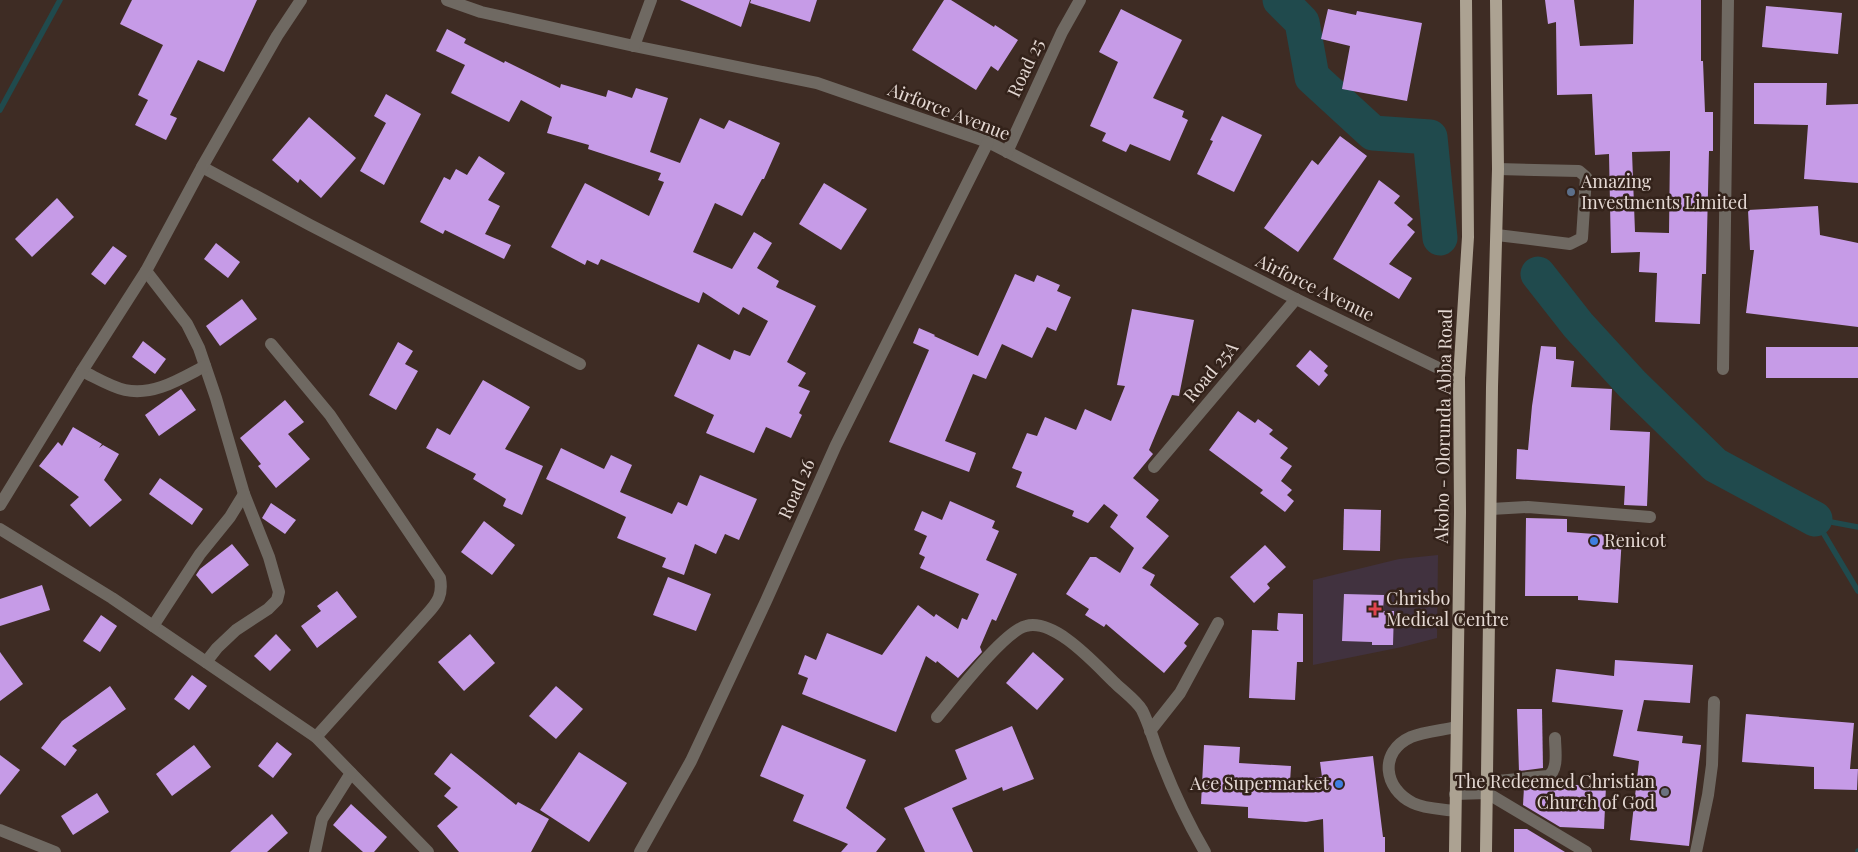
<svg xmlns="http://www.w3.org/2000/svg" width="1858" height="852" viewBox="0 0 1858 852" font-family="'Playfair Display',serif">
	<style>
		.medical { fill: #41323f }
		.lines { fill: none; stroke-linecap: round; stroke-linejoin: round }
		.stream { stroke: #204a4d; stroke-width: 5.5 }
		.river { stroke: #204a4d; stroke-width: 35 }
		.building { fill: #c69be7; fill-rule: evenodd }
		.minor { stroke: #6f6962; stroke-width: 12 }
		.major { stroke: #aca292; stroke-width: 12 }
		.service-dot { fill: #5c6f8a; stroke: #33221a; stroke-width: 2 }
		.shop-dot { fill: #3f7fe0; stroke: #33221a; stroke-width: 2 }
		.health-dot { fill: #e0444e; stroke: #33221a; stroke-width: 2 }
		.worship-dot { fill: #6b7280; stroke: #33221a; stroke-width: 2 }
		.labels { text-anchor: middle; stroke-width: 5; stroke-linejoin: round; paint-order: stroke }
		.street-label { font-size: 18px; fill: #e5d9d4; stroke: #33221a }
		.poi-label { font-size: 18px; fill: #e5d9d4; stroke: #33221a; text-anchor: start }
	</style>
	<rect width="100%" height="100%" fill="#3e2c24"/>
	<polygon class="medical" points="1438,555 1437,638 1402,647 1313,665 1313,580 1399,559"/>
	<g class="lines">
		<g class="stream">
			<polyline points="0,110 60,0"/>
			<polyline points="1815,519 1858,591"/>
			<polyline points="1815,519 1858,527"/>
			<polyline points="1858,852 1858,851"/>
		</g>
		<g class="river">
			<polyline points="1280,0 1302,22 1312,77 1373,133 1430,137 1440,238"/>
			<polyline points="1538,274 1578,325 1632,384 1715,465 1815,519"/>
		</g>
	</g>
	<g class="building">
		<polygon points="132,0 257,0 224,72 198,60 170,115 177,118 166,140 135,125 148,100 138,95 163,45 120,24"/>
		<polygon points="680,0 750,0 741,27"/>
		<polygon points="751,0 817,0 810,22 750,3"/>
		<polygon points="944,0 951,0 994,27 995,25 1018,40 998,71 991,66 976,90 912,50"/>
		<path d="M1545,0H1574L1580,46L1633,44L1634,0H1701V61H1703L1705,112H1713V151H1709L1706,274H1702L1700,324L1655,322L1657,273L1639,272L1640,252L1611,253L1609,154L1595,155L1592,94L1557,95L1556,22L1548,24ZM1670,151L1669,233L1635,232L1632,152Z"/>
		<polygon points="1766,6 1842,13 1838,54 1762,47"/>
		<polygon points="1121,9 1182,40 1153,98 1184,111 1182,117 1188,120 1170,161 1130,144 1126,152 1102,141 1106,133 1090,126 1118,62 1099,52"/>
		<polygon points="1328,9 1356,15 1357,11 1422,23 1407,101 1342,89 1350,46 1321,39"/>
		<polygon points="447,29 466,39 464,43 504,63 505,61 560,88 561,84 606,97 608,90 632,98 636,88 668,98 650,152 680,163 700,118 724,129 729,120 780,143 764,179 762,179 742,216 715,203 693,252 732,269 754,232 772,243 757,268 779,281 776,287 816,306 787,362 806,373 798,386 810,391 799,413 802,415 791,438 766,427 754,453 706,433 714,415 674,396 698,344 730,360 734,350 750,356 768,321 743,307 739,315 703,292 699,303 601,259 598,265 587,260 585,265 551,247 585,183 649,216 664,182 658,180 661,173 588,149 589,145 547,133 552,117 521,100 509,122 451,93 465,65 436,51"/>
		<polygon points="1754,83 1827,83 1826,105 1858,104 1858,183 1804,179 1808,125 1754,124"/>
		<polygon points="386,94 421,114 384,185 360,171 386,123 374,116"/>
		<polygon points="1222,116 1262,135 1234,192 1197,174 1213,141 1210,140"/>
		<polygon points="309,117 356,158 321,198 300,179 298,183 272,160"/>
		<polygon points="1340,136 1367,156 1298,252 1264,228 1312,160 1318,165"/>
		<polygon points="479,156 505,173 488,200 500,206 485,234 511,245 504,259 445,230 443,234 420,222 444,177 450,180 456,169 467,175"/>
		<polygon points="1379,180 1400,196 1394,203 1413,219 1407,225 1415,232 1389,264 1412,278 1399,299 1333,259"/>
		<polygon points="824,183 867,209 841,250 799,224"/>
		<polygon points="57,198 74,217 32,257 15,239"/>
		<polygon points="1818,206 1820,235 1858,243 1858,327 1746,313 1754,250 1750,250 1748,210"/>
		<polygon points="216,243 240,262 228,278 204,259"/>
		<polygon points="113,246 127,256 105,285 91,274"/>
		<polygon points="1015,274 1034,282 1037,275 1060,285 1057,291 1071,297 1056,331 1047,327 1032,358 1002,344 986,379 973,374 945,441 976,453 969,472 889,442 929,350 913,343 919,328 935,335 934,336 978,356"/>
		<polygon points="242,299 257,319 220,346 206,326"/>
		<polygon points="1132,309 1194,320 1179,396 1172,395 1149,450 1153,454 1133,478 1159,500 1146,517 1169,536 1142,568 1155,575 1150,585 1199,624 1184,643 1187,646 1164,673 1106,624 1104,627 1085,615 1089,609 1066,594 1090,557 1096,557 1120,573 1134,548 1110,527 1118,515 1104,504 1088,523 1072,516 1074,511 1016,487 1022,472 1012,468 1027,433 1037,436 1045,417 1076,430 1085,409 1111,421 1125,386 1117,385"/>
		<polygon points="143,341 166,359 155,374 132,357"/>
		<polygon points="398,342 413,351 405,364 418,371 396,410 369,395"/>
		<polygon points="1541,346 1556,347 1556,359 1574,361 1571,387 1612,389 1610,430 1650,432 1647,506 1624,505 1625,486 1516,479 1517,449 1528,450 1532,406"/>
		<rect x="1766" y="347" width="92" height="31"/>
		<polygon points="1310,350 1328,366 1324,371 1328,375 1319,386 1296,366"/>
		<polygon points="483,380 530,407 505,449 543,466 522,515 503,506 506,499 473,479 476,474 426,448 437,428 450,435"/>
		<polygon points="181,389 196,410 159,436 145,415"/>
		<polygon points="285,400 304,422 288,434 310,459 276,488 258,466 261,464 240,438"/>
		<polygon points="1238,411 1255,423 1258,419 1273,430 1269,434 1288,448 1280,458 1292,466 1281,481 1292,490 1287,495 1294,501 1285,512 1260,493 1263,490 1209,450"/>
		<polygon points="73,427 102,444 99,448 103,445 119,454 104,480 122,500 90,527 70,505 79,497 39,466 58,442 62,446"/>
		<polygon points="561,448 604,469 611,455 632,465 620,492 672,514 678,502 687,506 700,475 757,499 739,540 725,534 716,554 695,544 684,575 662,567 666,558 617,538 626,517 546,479"/>
		<polygon points="160,478 203,509 192,525 149,494"/>
		<polygon points="950,501 995,521 992,528 999,531 986,560 1017,574 996,621 992,619 980,647 982,652 958,678 937,661 936,663 926,656 896,732 802,694 808,678 798,674 805,655 816,660 827,633 882,655 918,605 934,617 936,614 958,629 962,618 967,620 979,594 920,568 925,557 919,554 927,536 914,530 922,511 942,520"/>
		<polygon points="271,503 296,520 285,534 262,518"/>
		<polygon points="1344,509 1381,510 1380,551 1343,550"/>
		<polygon points="1526,518 1567,519 1567,532 1622,536 1618,603 1578,600 1578,596 1525,596"/>
		<polygon points="484,521 515,545 492,575 461,552"/>
		<polygon points="232,544 249,565 212,594 196,575 200,569"/>
		<polygon points="1265,545 1286,567 1267,584 1270,588 1254,603 1230,577"/>
		<polygon points="668,577 711,594 696,631 653,615"/>
		<polygon points="42,585 50,610 0,626 0,599"/>
		<polygon points="337,591 357,617 317,648 301,626 321,611 317,606"/>
		<polygon points="1344,594 1384,595 1383,611 1394,611 1393,645 1372,645 1372,642 1342,641"/>
		<polygon points="1278,613 1303,614 1303,662 1297,662 1295,700 1249,698 1252,630 1279,631 1277,629"/>
		<polygon points="101,615 117,626 100,652 83,641"/>
		<polygon points="276,634 291,650 270,671 254,656"/>
		<polygon points="470,634 495,663 464,691 438,662"/>
		<polygon points="0,652 23,684 0,701"/>
		<polygon points="1033,652 1064,679 1037,710 1006,683"/>
		<polygon points="1615,660 1693,665 1690,703 1644,700 1637,731 1683,736 1682,743 1701,745 1689,846 1630,840 1639,761 1613,756 1623,710 1552,702 1556,669 1614,676"/>
		<polygon points="192,675 207,686 189,710 174,699"/>
		<polygon points="110,686 126,709 72,746 77,750 65,766 41,748 62,721"/>
		<polygon points="556,686 583,709 556,739 529,716"/>
		<polygon points="1517,709 1542,709 1543,768 1519,771"/>
		<polygon points="1746,714 1854,723 1850,769 1858,769 1857,790 1814,789 1814,767 1742,762"/>
		<polygon points="782,725 866,760 846,808 886,839 876,852 841,852 848,844 793,821 804,795 760,776"/>
		<polygon points="1012,726 1034,779 1003,791 1002,787 952,808 973,852 925,852 904,808 967,779 955,750"/>
		<polygon points="277,742 292,754 273,778 258,766"/>
		<polygon points="194,745 211,767 172,796 156,774"/>
		<polygon points="1204,745 1240,747 1239,763 1291,766 1290,782 1322,777 1320,762 1373,756 1383,837 1385,837 1385,852 1324,852 1323,819 1306,822 1248,818 1248,807 1201,804"/>
		<polygon points="579,752 627,783 589,842 540,810"/>
		<polygon points="451,753 516,805 518,802 549,819 531,852 459,852 437,826 458,807 444,796 451,788 434,774"/>
		<polygon points="0,755 20,770 0,795"/>
		<polygon points="1548,784 1606,786 1604,829 1560,827 1523,805 1524,787"/>
		<polygon points="97,793 109,812 73,835 61,816"/>
		<polygon points="351,804 387,837 374,852 363,852 333,825"/>
		<polygon points="272,814 288,833 267,852 230,852"/>
		<polygon points="1514,829 1527,829 1565,852 1514,852"/>
	</g>
	<g class="lines">
		<g class="minor">
			<polyline points="447,0 481,12 634,46 817,83 988,142 1296,299 1459,378"/>
			<polyline points="634,46 651,0"/>
			<polyline points="1007,152 1062,32 1080,0"/>
			<polyline points="202,167 310,225 580,364"/>
			<polyline points="1497,235 1570,244 1582,238 1586,177 1579,171 1498,169"/>
			<polyline points="146,271 187,324 199,348 216,398 244,494 269,557 279,592 277,600 268,609 236,630 217,648 206,662"/>
			<path d="M271,344L330,415L440,578C443,595 438,602 427,614L316,737"/>
			<polyline points="1723,369 1728,0"/>
			<path d="M82,371C95,377 111,387 125,390C154,396 180,379 205,366"/>
			<polyline points="1154,467 1296,299"/>
			<polyline points="0,505 82,371 146,271 202,167 277,36 301,0"/>
			<polyline points="1491,509 1528,507 1650,517"/>
			<polyline points="0,529 112,598 316,737 428,852"/>
			<polyline points="153,626 200,554 230,517 244,494"/>
			<path d="M937,717C954,697 1004,631 1026,626C1055,618 1096,665 1115,683C1123,691 1136,700 1142,710C1150,726 1154,743 1161,760C1173,791 1188,823 1205,852"/>
			<polyline points="1150,731 1180,693 1218,623"/>
			<path d="M1487,782L1548,776C1559,770 1555,749 1555,738"/>
			<polyline points="1455,794 1487,793 1586,852"/>
			<path d="M1455,811C1443,809 1425,809 1413,803C1384,789 1378,752 1411,737C1423,732 1443,730 1456,727"/>
			<polyline points="0,830 55,852"/>
			<polyline points="315,852 322,819 351,773"/>
			<polyline points="640,852 691,761 766,601 836,445 988,142"/>
			<polyline points="1696,852 1708,795 1712,765 1714,702"/>
		</g>
		<g class="major">
			<polyline points="1455,852 1460,512 1459,378 1468,237 1466,0"/>
			<polyline points="1486,852 1492,387 1498,169 1496,0"/>
		</g>
	</g>
	<circle class="service-dot" cx="1571" cy="192" r="5"/>
	<g class="shop-dot">
		<circle cx="1594" cy="541" r="5"/>
		<circle cx="1339" cy="784" r="5"/>
	</g>
	<path class="health-dot" d="M1372.5 601.5h5v5h5v5h-5v5h-5v-5h-5v-5h5z"/>
	<circle class="worship-dot" cx="1665" cy="792" r="5"/>
	<g class="labels">
		<g class="street-label">
			<text transform="translate(1026 68) rotate(-65)" y="6">Road 25</text>
			<text transform="translate(949 112) rotate(21)" y="6">Airforce Avenue</text>
			<text transform="translate(1315 288) rotate(26)" y="6">Airforce Avenue</text>
			<text transform="translate(1211 372) rotate(-50)" y="6">Road 25A</text>
			<text transform="translate(1444 426) rotate(-89)" y="6">Akobo - Olorunda Abba Road</text>
			<text transform="translate(797 489) rotate(-66)" y="6">Road 26</text>
		</g>
		<g class="poi-label">
			<text x="1581" y="188">Amazing<tspan x="1581" dy="21">Investments Limited</tspan></text>
			<text x="1604" y="547">Renicot</text>
			<text x="1386" y="605">Chrisbo<tspan x="1386" dy="21">Medical Centre</tspan></text>
			<text x="1655" y="788" text-anchor="end">The Redeemed Christian<tspan x="1655" dy="21">Church of God</tspan></text>
			<text x="1329" y="790" text-anchor="end">Ace Supermarket</text>
		</g>
	</g>
</svg>
